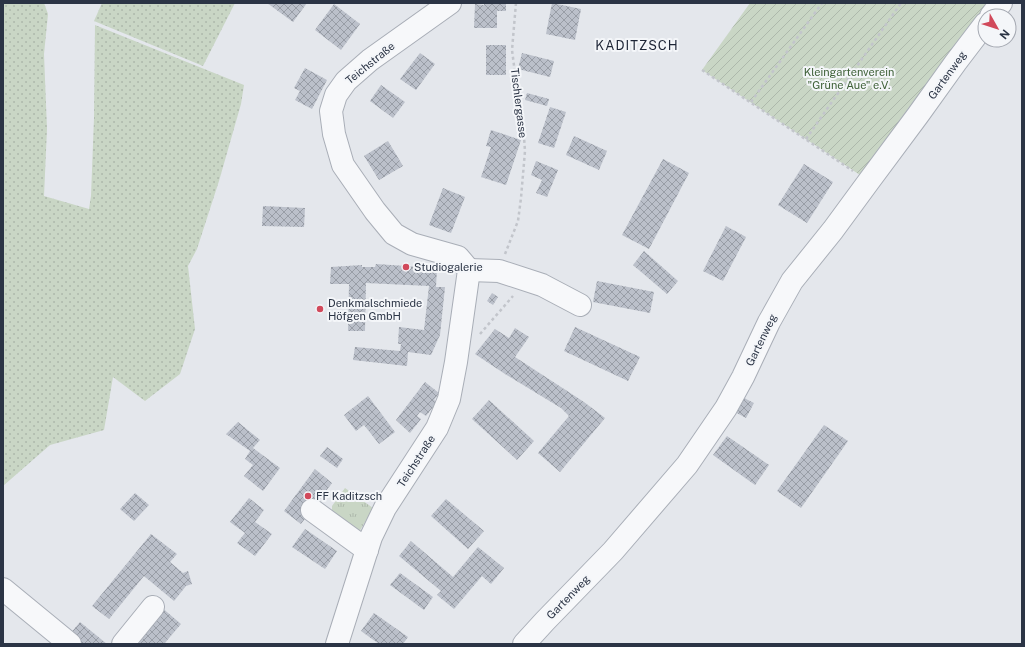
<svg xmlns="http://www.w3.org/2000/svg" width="1025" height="647" viewBox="0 0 1025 647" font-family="'Public Sans',sans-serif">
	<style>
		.grass { fill: url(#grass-dots) }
		.park { fill: url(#park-tufts) }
		.garden { fill: url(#garden-furrows) }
		.building { fill: url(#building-cross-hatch) }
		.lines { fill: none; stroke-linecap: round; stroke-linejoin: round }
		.minor-casing { stroke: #a9aeb7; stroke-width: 24 }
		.path { stroke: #c2c5cb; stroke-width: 2.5; stroke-dasharray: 3 3; stroke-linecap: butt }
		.minor { stroke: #f7f8fa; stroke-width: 22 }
		.poi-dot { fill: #d1495b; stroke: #f4f6f9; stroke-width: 1.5 }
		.labels { text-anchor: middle; stroke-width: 4; stroke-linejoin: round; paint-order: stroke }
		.street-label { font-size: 11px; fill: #2b3445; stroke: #f4f6f9 }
		.park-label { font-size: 11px; fill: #3f6138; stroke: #f4f6f9 }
		.poi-label { font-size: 11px; fill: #2b3445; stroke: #f4f6f9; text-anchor: start }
		.quarter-label { font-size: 13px; letter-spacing: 1px; fill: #1d2536; stroke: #f4f6f9 }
	</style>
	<defs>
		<pattern id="grass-dots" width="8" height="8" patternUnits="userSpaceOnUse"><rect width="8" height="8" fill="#c9d6c5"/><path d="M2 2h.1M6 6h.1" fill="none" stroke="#adb8ab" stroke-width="1.8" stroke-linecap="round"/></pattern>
		<pattern id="park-tufts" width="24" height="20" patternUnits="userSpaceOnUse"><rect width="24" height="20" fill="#c9d6c5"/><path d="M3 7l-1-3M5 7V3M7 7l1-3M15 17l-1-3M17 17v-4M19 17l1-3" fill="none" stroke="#adb8ab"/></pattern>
		<pattern id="garden-furrows" width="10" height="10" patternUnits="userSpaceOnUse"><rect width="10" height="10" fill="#c9d6c5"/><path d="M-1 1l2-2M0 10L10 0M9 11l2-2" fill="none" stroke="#adb8ab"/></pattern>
		<pattern id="building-cross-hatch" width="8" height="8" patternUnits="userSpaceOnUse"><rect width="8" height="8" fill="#bbc0ca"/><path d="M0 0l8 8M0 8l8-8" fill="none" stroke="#989da6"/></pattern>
	</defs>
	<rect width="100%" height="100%" fill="#e4e7ec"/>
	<g class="grass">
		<polygon points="3,3 44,3 48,14 44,54 47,129 44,196 89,209 91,196 94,118 95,25 244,85 241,104 219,181 197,249 188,266 195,329 180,374 145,401 113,377 104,430 50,445 3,486"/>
		<polygon points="102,3 235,3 203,66 94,21"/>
	</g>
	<polygon class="park" points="345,488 373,508 358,534 332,516 332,506"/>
	<polygon class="garden" points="750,3 996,3 869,181 702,70"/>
	<g class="building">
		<polygon points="267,3 307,3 293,22"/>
		<polygon points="484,3 506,3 506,11 497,11 497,28 474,28 475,4 484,5"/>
		<polygon points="552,3 581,9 575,40 546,34"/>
		<polygon points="334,4 360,24 341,50 315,30"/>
		<rect x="486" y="45" width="20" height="30"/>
		<polygon points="420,53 435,64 416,90 400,79"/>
		<polygon points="522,53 554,61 550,77 518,69"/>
		<polygon points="305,68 327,80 312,109 295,100 300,91 294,88"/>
		<polygon points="381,85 405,102 393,118 370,101"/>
		<polygon points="527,93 549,99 547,106 525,100"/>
		<polygon points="550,107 566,112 554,148 538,143"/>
		<polygon points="491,130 521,140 506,185 481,177 491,147 486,146"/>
		<polygon points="574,136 607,151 599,170 566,155"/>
		<polygon points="388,141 403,166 379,180 364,156"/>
		<polygon points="663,159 689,173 649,249 622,235"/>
		<polygon points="536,161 558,170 547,197 536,193 542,180 531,175"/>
		<polygon points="804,164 833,182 807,223 778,205"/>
		<polygon points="443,188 465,197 451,233 429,225"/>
		<polygon points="263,206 305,208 304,227 262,226"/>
		<polygon points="726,226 746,237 723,281 703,271"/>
		<polygon points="644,251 678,281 667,294 633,265"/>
		<polygon points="376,264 437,268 436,287 445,287 440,335 431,355 408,352 407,366 353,360 355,347 400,351 401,344 398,344 399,327 424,330 429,286 366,283 365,331 348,331 349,284 330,284 331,267 362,265 362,267 375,267"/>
		<polygon points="597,281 654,292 650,313 593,302"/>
		<polygon points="492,293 498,297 493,305 487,301"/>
		<polygon points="575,327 640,357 628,381 564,351"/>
		<polygon points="515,328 529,337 515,357 584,402 605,418 560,472 538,453 569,416 561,408 505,374 475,354 495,329 509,338"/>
		<polygon points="425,382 439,393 434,400 437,402 426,416 420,412 417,416 421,419 410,433 396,420"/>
		<polygon points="368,396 395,432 379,444 364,425 356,431 344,415"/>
		<polygon points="740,396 754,403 746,418 733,411"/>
		<polygon points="489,400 534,441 517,460 472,419"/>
		<polygon points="238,422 260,440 253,448 280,468 263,491 244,476 253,465 245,459 250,451 226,434"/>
		<polygon points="824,425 848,441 801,508 777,491"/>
		<polygon points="727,436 769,465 755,485 713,455"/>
		<polygon points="327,447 343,459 337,468 320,456"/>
		<polygon points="315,469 332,483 301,524 284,511"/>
		<polygon points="135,493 149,505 134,521 120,509"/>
		<polygon points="249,498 264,510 255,522 272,534 255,556 237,543 245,533 230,522"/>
		<polygon points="446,499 484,531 468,549 431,516"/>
		<polygon points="305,529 337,551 325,569 292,547"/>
		<polygon points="151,534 177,554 170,562 183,573 188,571 192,584 186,586 174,601 144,576 109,619 92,606"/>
		<polygon points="411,541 453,577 478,547 504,568 491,584 482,576 454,609 437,595 441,591 399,556"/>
		<polygon points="400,573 433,597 424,610 390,585"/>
		<polygon points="161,607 181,624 164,644 140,644 140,642 143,638 138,635"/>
		<polygon points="374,613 408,637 403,644 379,644 361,631"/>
		<polygon points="80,622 107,644 81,644 69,635"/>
	</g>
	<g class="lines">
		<defs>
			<g id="minor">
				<polyline points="991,16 1001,3"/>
				<polyline points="469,270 499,271 542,285 580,305"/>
				<polyline points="312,510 367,550"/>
				<polyline points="3,589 70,644"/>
				<polyline points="123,644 153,607"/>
				<polyline points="337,644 371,537 385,508 437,428 449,399 456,362 469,270 458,257 412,244 394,234 375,211 343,165 334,134 331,111 336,95 346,81 370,60 450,3"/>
				<polyline points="524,644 545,621 613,551 687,465 726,408 743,377 769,322 792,281 833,230 869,181 918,115 956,62 985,24"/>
			</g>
		</defs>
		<use href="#minor" class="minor-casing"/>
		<g class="path">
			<polyline points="702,70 853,171"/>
			<polyline points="751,102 822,3"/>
			<polyline points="806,139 901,3"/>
			<polyline points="505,254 518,221 521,198 525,151 522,109 516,81 512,50 516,3"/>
			<polyline points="480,334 513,296"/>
		</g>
		<use href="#minor" class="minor"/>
	</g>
	<g class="poi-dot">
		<circle cx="406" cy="267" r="4"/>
		<circle cx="320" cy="309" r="4"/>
		<circle cx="308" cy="496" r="4"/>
	</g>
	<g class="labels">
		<g class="street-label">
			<text transform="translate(370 63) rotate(-39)" y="4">Teichstraße</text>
			<text transform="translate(947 75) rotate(-54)" y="4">Gartenweg</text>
			<text transform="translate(519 103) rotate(83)" y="4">Tischlergasse</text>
			<text transform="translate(761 340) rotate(-64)" y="4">Gartenweg</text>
			<text transform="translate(416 461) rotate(-57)" y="4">Teichstraße</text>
			<text transform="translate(568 597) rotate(-46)" y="4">Gartenweg</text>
		</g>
		<g class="park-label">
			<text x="849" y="76">Kleingartenverein<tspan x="849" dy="13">"Grüne Aue" e.V.</tspan></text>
		</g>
		<g class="poi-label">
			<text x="414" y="271">Studiogalerie</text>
			<text x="328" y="307">Denkmalschmiede<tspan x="328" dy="13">Höfgen GmbH</tspan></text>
			<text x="316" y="500">FF Kaditzsch</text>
		</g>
		<g class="quarter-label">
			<text x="637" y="50">KADITZSCH</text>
		</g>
	</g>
	<rect width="1025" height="647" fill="none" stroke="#2b3445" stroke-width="8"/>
	<g transform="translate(997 28) rotate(129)"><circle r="19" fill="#f4f6f9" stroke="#a4a8b1"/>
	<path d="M0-3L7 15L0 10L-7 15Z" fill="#d1495b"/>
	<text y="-6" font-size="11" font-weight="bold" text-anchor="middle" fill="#2b3445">N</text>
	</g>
</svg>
